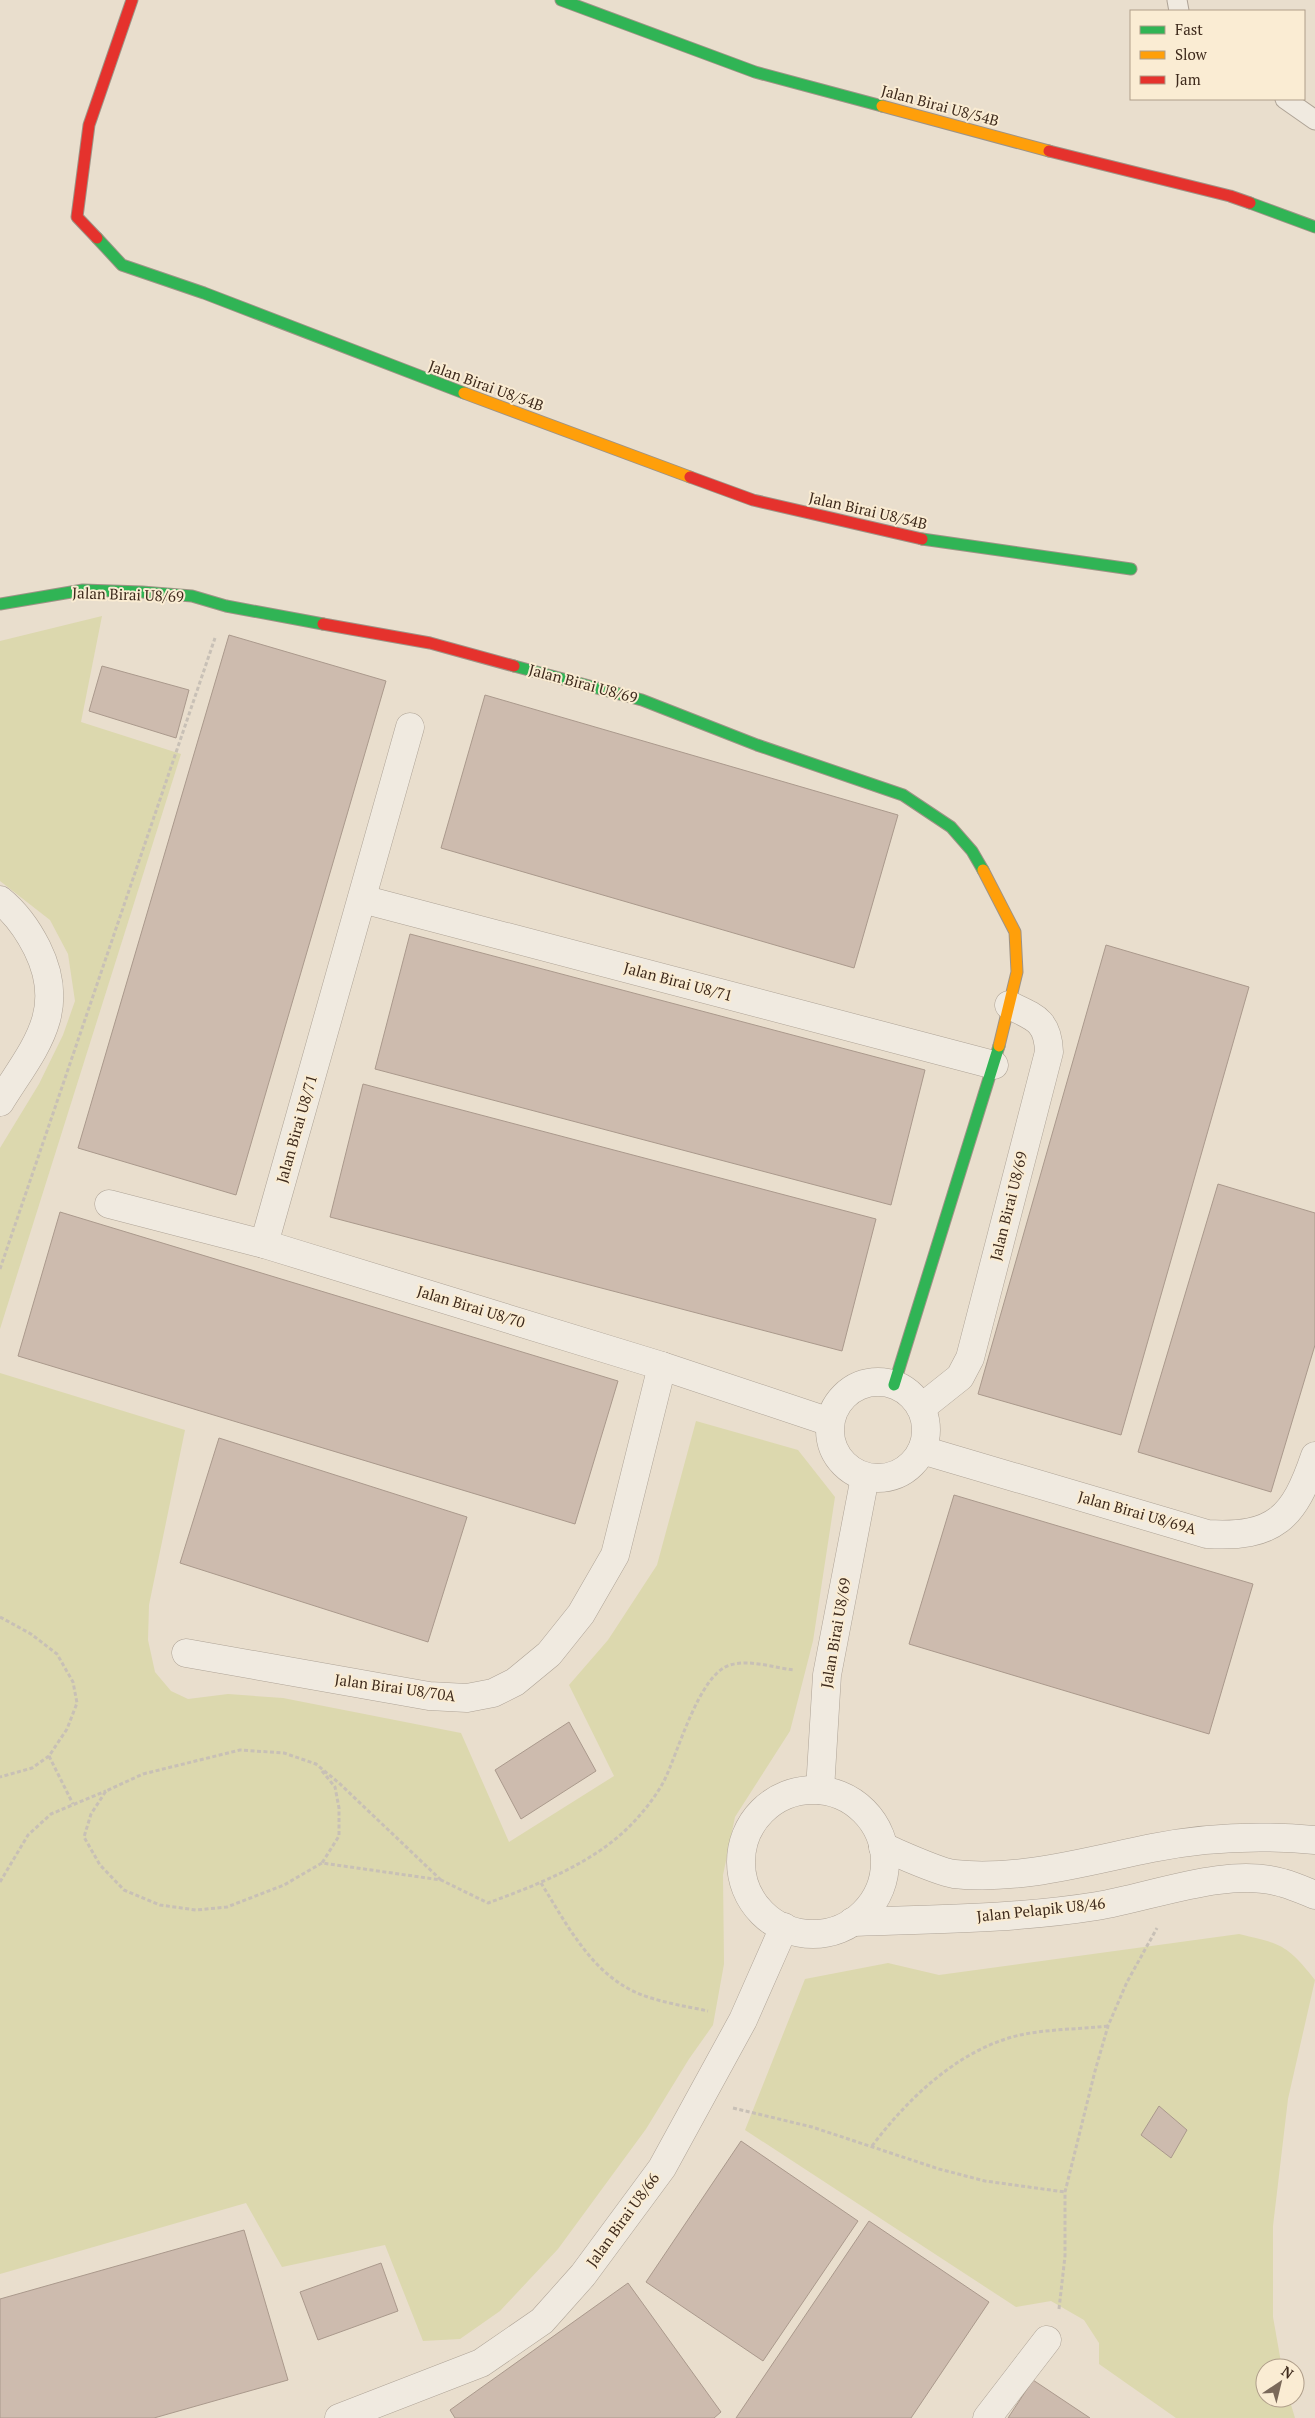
<svg xmlns="http://www.w3.org/2000/svg" width="1315" height="2418" viewBox="0 0 1315 2418" font-family="'PT Serif',serif">
	<style>
		.green { fill: #dcd8ae }
		.building { fill: #cdbbae; stroke: #aa998c }
		.lines { fill: none; stroke-linecap: round; stroke-linejoin: round }
		.lane-casing { stroke: #aea396; stroke-width: 21 }
		.street-casing { stroke: #aea396; stroke-width: 29 }
		.fast-casing { stroke: #9e9386; stroke-width: 13 }
		.slow-casing { stroke: #9e9386; stroke-width: 13 }
		.jam-casing { stroke: #9e9386; stroke-width: 13 }
		.path { stroke: #c8c0b6; stroke-width: 3; stroke-dasharray: 4 2.5; stroke-linecap: butt }
		.lane { stroke: #f0eae0; stroke-width: 19 }
		.street { stroke: #f0eae0; stroke-width: 28 }
		.fast { stroke: #30b455; stroke-width: 11 }
		.slow { stroke: #ff9f0a; stroke-width: 11 }
		.jam { stroke: #e5322d; stroke-width: 11 }
		.labels { text-anchor: middle; stroke-width: 4; stroke-linejoin: round; paint-order: stroke }
		.street-label { font-size: 15px; fill: #3e2a1c; stroke: #faecd3 }
	</style>
	<rect width="100%" height="100%" fill="#e9decd"/>
	<g class="green">
		<polygon points="102,616 81,722 181,754 0,1329 0,1148 39,1084 63,1035 75,1001 68,954 50,920 0,881 0,641"/>
		<polygon points="0,1373 185,1430 149,1605 148,1640 155,1672 171,1691 188,1699 228,1694 283,1698 461,1733 509,1842 614,1776 569,1685 608,1640 657,1565 696,1421 798,1450 835,1497 813,1641 790,1731 735,1817 723,1875 724,1964 713,2025 689,2059 646,2129 558,2249 500,2311 460,2339 423,2341 385,2245 282,2267 246,2203 0,2274"/>
		<path d="M1239,1934C1281,1944 1287,1944 1315,1980L1288,2099L1273,2226V2317L1282,2368H1265V2398H1289L1295,2418H1176L1099,2364V2343L1084,2320L1051,2301L1016,2307L745,2130L805,1979L888,1963L939,1975Z"/>
	</g>
	<g class="building">
		<polygon points="229,635 386,681 236,1195 78,1148"/>
		<polygon points="102,666 189,690 176,738 89,711"/>
		<polygon points="485,695 898,815 854,968 441,848"/>
		<polygon points="410,934 925,1070 891,1205 375,1069"/>
		<polygon points="1106,945 1249,987 1121,1435 978,1394"/>
		<polygon points="363,1084 876,1219 842,1351 330,1217"/>
		<polygon points="1218,1184 1315,1213 1315,1345 1271,1492 1138,1452"/>
		<polygon points="60,1212 618,1381 575,1524 18,1356"/>
		<polygon points="219,1438 467,1517 428,1642 180,1563"/>
		<polygon points="954,1495 1253,1584 1209,1734 909,1644"/>
		<polygon points="569,1722 596,1771 521,1819 495,1770"/>
		<polygon points="1159,2106 1187,2130 1171,2158 1141,2135"/>
		<polygon points="741,2141 858,2221 763,2361 646,2282"/>
		<polygon points="869,2221 989,2302 911,2418 736,2418"/>
		<polygon points="244,2230 288,2380 154,2418 0,2418 0,2299"/>
		<polygon points="381,2263 398,2311 318,2340 300,2292"/>
		<polygon points="628,2283 721,2412 714,2418 455,2418 450,2410"/>
		<polygon points="1033,2380 1090,2418 1008,2418"/>
	</g>
	<g class="lines">
		<defs>
			<g id="lane">
				<polyline points="1177,0 1179,11"/>
				<polyline points="1285,99 1315,120"/>
			</g>
			<g id="street">
				<polyline points="362,899 994,1065"/>
				<path d="M0,900C16,913 28,930 37,948C69,1012 33,1049 0,1102"/>
				<polyline points="109,1204 264,1244 662,1366 830,1422"/>
				<polyline points="264,1244 410,727"/>
				<circle cx="878" cy="1430" r="48"/>
				<path d="M921,1408L960,1377L970,1358L1049,1052C1048,1020 1034,1017 1009,1005"/>
				<path d="M922,1450L1207,1534C1275,1538 1294,1518 1315,1456"/>
				<polyline points="186,1653 429,1696 467,1698 493,1693 515,1682 549,1654 581,1614 615,1555 662,1366"/>
				<polyline points="820,1790 827,1675 865,1477"/>
				<circle cx="813" cy="1862" r="72"/>
				<path d="M883,1847C900,1854 938,1872 954,1874C1021,1881 1087,1861 1152,1848C1206,1837 1260,1835 1315,1840"/>
				<path d="M852,1922C933,1919 1017,1919 1097,1906C1152,1897 1228,1866 1283,1883C1294,1886 1305,1891 1315,1895"/>
				<polyline points="339,2418 481,2363 542,2321 583,2275 662,2168 743,2020 784,1927"/>
				<polyline points="987,2418 1047,2340"/>
			</g>
			<g id="fast">
				<polyline points="561,0 755,72 882,106"/>
				<polyline points="1250,203 1315,227"/>
				<polyline points="97,238 122,265 204,293 464,393"/>
				<polyline points="922,539 1131,569"/>
				<polyline points="0,604 83,590 142,592 192,596 226,606 323,624"/>
				<polyline points="514,666 642,700 757,745 903,795 951,827 972,851 983,870"/>
				<polyline points="894,1385 999,1046"/>
			</g>
			<g id="slow">
				<polyline points="882,106 1049,151"/>
				<polyline points="464,393 690,477"/>
				<polyline points="983,870 1015,932 1017,972 999,1046"/>
			</g>
			<g id="jam">
				<polyline points="1049,151 1230,196 1250,203"/>
				<polyline points="97,238 77,217 89,125 132,0"/>
				<polyline points="690,477 753,500 922,539"/>
				<polyline points="323,624 430,643 514,666"/>
			</g>
		</defs>
		<use href="#lane" class="lane-casing"/>
		<use href="#street" class="street-casing"/>
		<use href="#fast" class="fast-casing"/>
		<use href="#slow" class="slow-casing"/>
		<use href="#jam" class="jam-casing"/>
		<g class="path">
			<polyline points="0,1269 215,638"/>
			<polyline points="0,1617 31,1634 57,1654 73,1682 77,1703 67,1729 49,1756 32,1768 0,1777"/>
			<polyline points="49,1756 73,1804"/>
			<polyline points="322,1771 335,1787 339,1808 339,1836 322,1863"/>
			<path d="M441,1880L339,1783L316,1764L284,1753L240,1750L143,1774L106,1791L91,1814L84,1837L100,1865L124,1890L160,1905L196,1910L227,1907L284,1885L322,1863L441,1880L488,1903C542,1883 602,1860 640,1815C649,1805 658,1792 664,1781C678,1753 699,1674 730,1665C750,1659 775,1668 794,1670"/>
			<polyline points="0,1882 28,1835 51,1814 106,1791"/>
			<path d="M541,1883C566,1923 590,1971 635,1992C657,2002 685,2006 708,2011"/>
			<polyline points="733,2108 812,2127 939,2169 985,2181 1065,2192"/>
			<path d="M872,2146C909,2097 962,2046 1025,2034C1052,2029 1081,2029 1108,2026"/>
			<polyline points="1059,2309 1065,2256 1065,2192 1095,2071 1108,2026 1127,1982 1157,1928"/>
		</g>
		<use href="#lane" class="lane"/>
		<use href="#street" class="street"/>
		<use href="#fast" class="fast"/>
		<use href="#slow" class="slow"/>
		<use href="#jam" class="jam"/>
	</g>
	<g class="labels">
		<g class="street-label">
			<text transform="translate(940 106) rotate(15)" y="5">Jalan Birai U8/54B</text>
			<text transform="translate(486 386) rotate(20)" y="5">Jalan Birai U8/54B</text>
			<text transform="translate(868 511) rotate(13)" y="5">Jalan Birai U8/54B</text>
			<text transform="translate(128 595) rotate(2)" y="5">Jalan Birai U8/69</text>
			<text transform="translate(583 684) rotate(15)" y="5">Jalan Birai U8/69</text>
			<text transform="translate(678 982) rotate(15)" y="5">Jalan Birai U8/71</text>
			<text transform="translate(297 1129) rotate(-74)" y="5">Jalan Birai U8/71</text>
			<text transform="translate(1009 1206) rotate(-76)" y="5">Jalan Birai U8/69</text>
			<text transform="translate(471 1307) rotate(17)" y="5">Jalan Birai U8/70</text>
			<text transform="translate(1137 1513) rotate(16)" y="5">Jalan Birai U8/69A</text>
			<text transform="translate(836 1633) rotate(-80)" y="5">Jalan Birai U8/69</text>
			<text transform="translate(395 1688) rotate(8)" y="5">Jalan Birai U8/70A</text>
			<text transform="translate(1041 1910) rotate(-6)" y="5">Jalan Pelapik U8/46</text>
			<text transform="translate(623 2220) rotate(-54)" y="5">Jalan Birai U8/66</text>
		</g>
	</g>
	<rect x="1130" y="10" width="175" height="90" fill="#faecd3" stroke="#af9e8a"/>
	<rect x="1140" y="26" width="25" height="8" fill="#30b455" stroke="#af9e8a"/>
	<text x="1175" y="35" font-size="15" fill="#3e2a1c">Fast</text>
	<rect x="1140" y="51" width="25" height="8" fill="#ff9f0a" stroke="#af9e8a"/>
	<text x="1175" y="60" font-size="15" fill="#3e2a1c">Slow</text>
	<rect x="1140" y="76" width="25" height="8" fill="#e5322d" stroke="#af9e8a"/>
	<text x="1175" y="85" font-size="15" fill="#3e2a1c">Jam</text>
	<g transform="translate(1280 2383) rotate(35)"><circle r="24" fill="#faecd3" stroke="#af9e8a"/>
	<path d="M0-4L9 19L0 12L-9 19Z" fill="#7a695a"/>
	<text y="-8" font-size="14" font-weight="bold" text-anchor="middle" fill="#3e2a1c">N</text>
	</g>
</svg>
